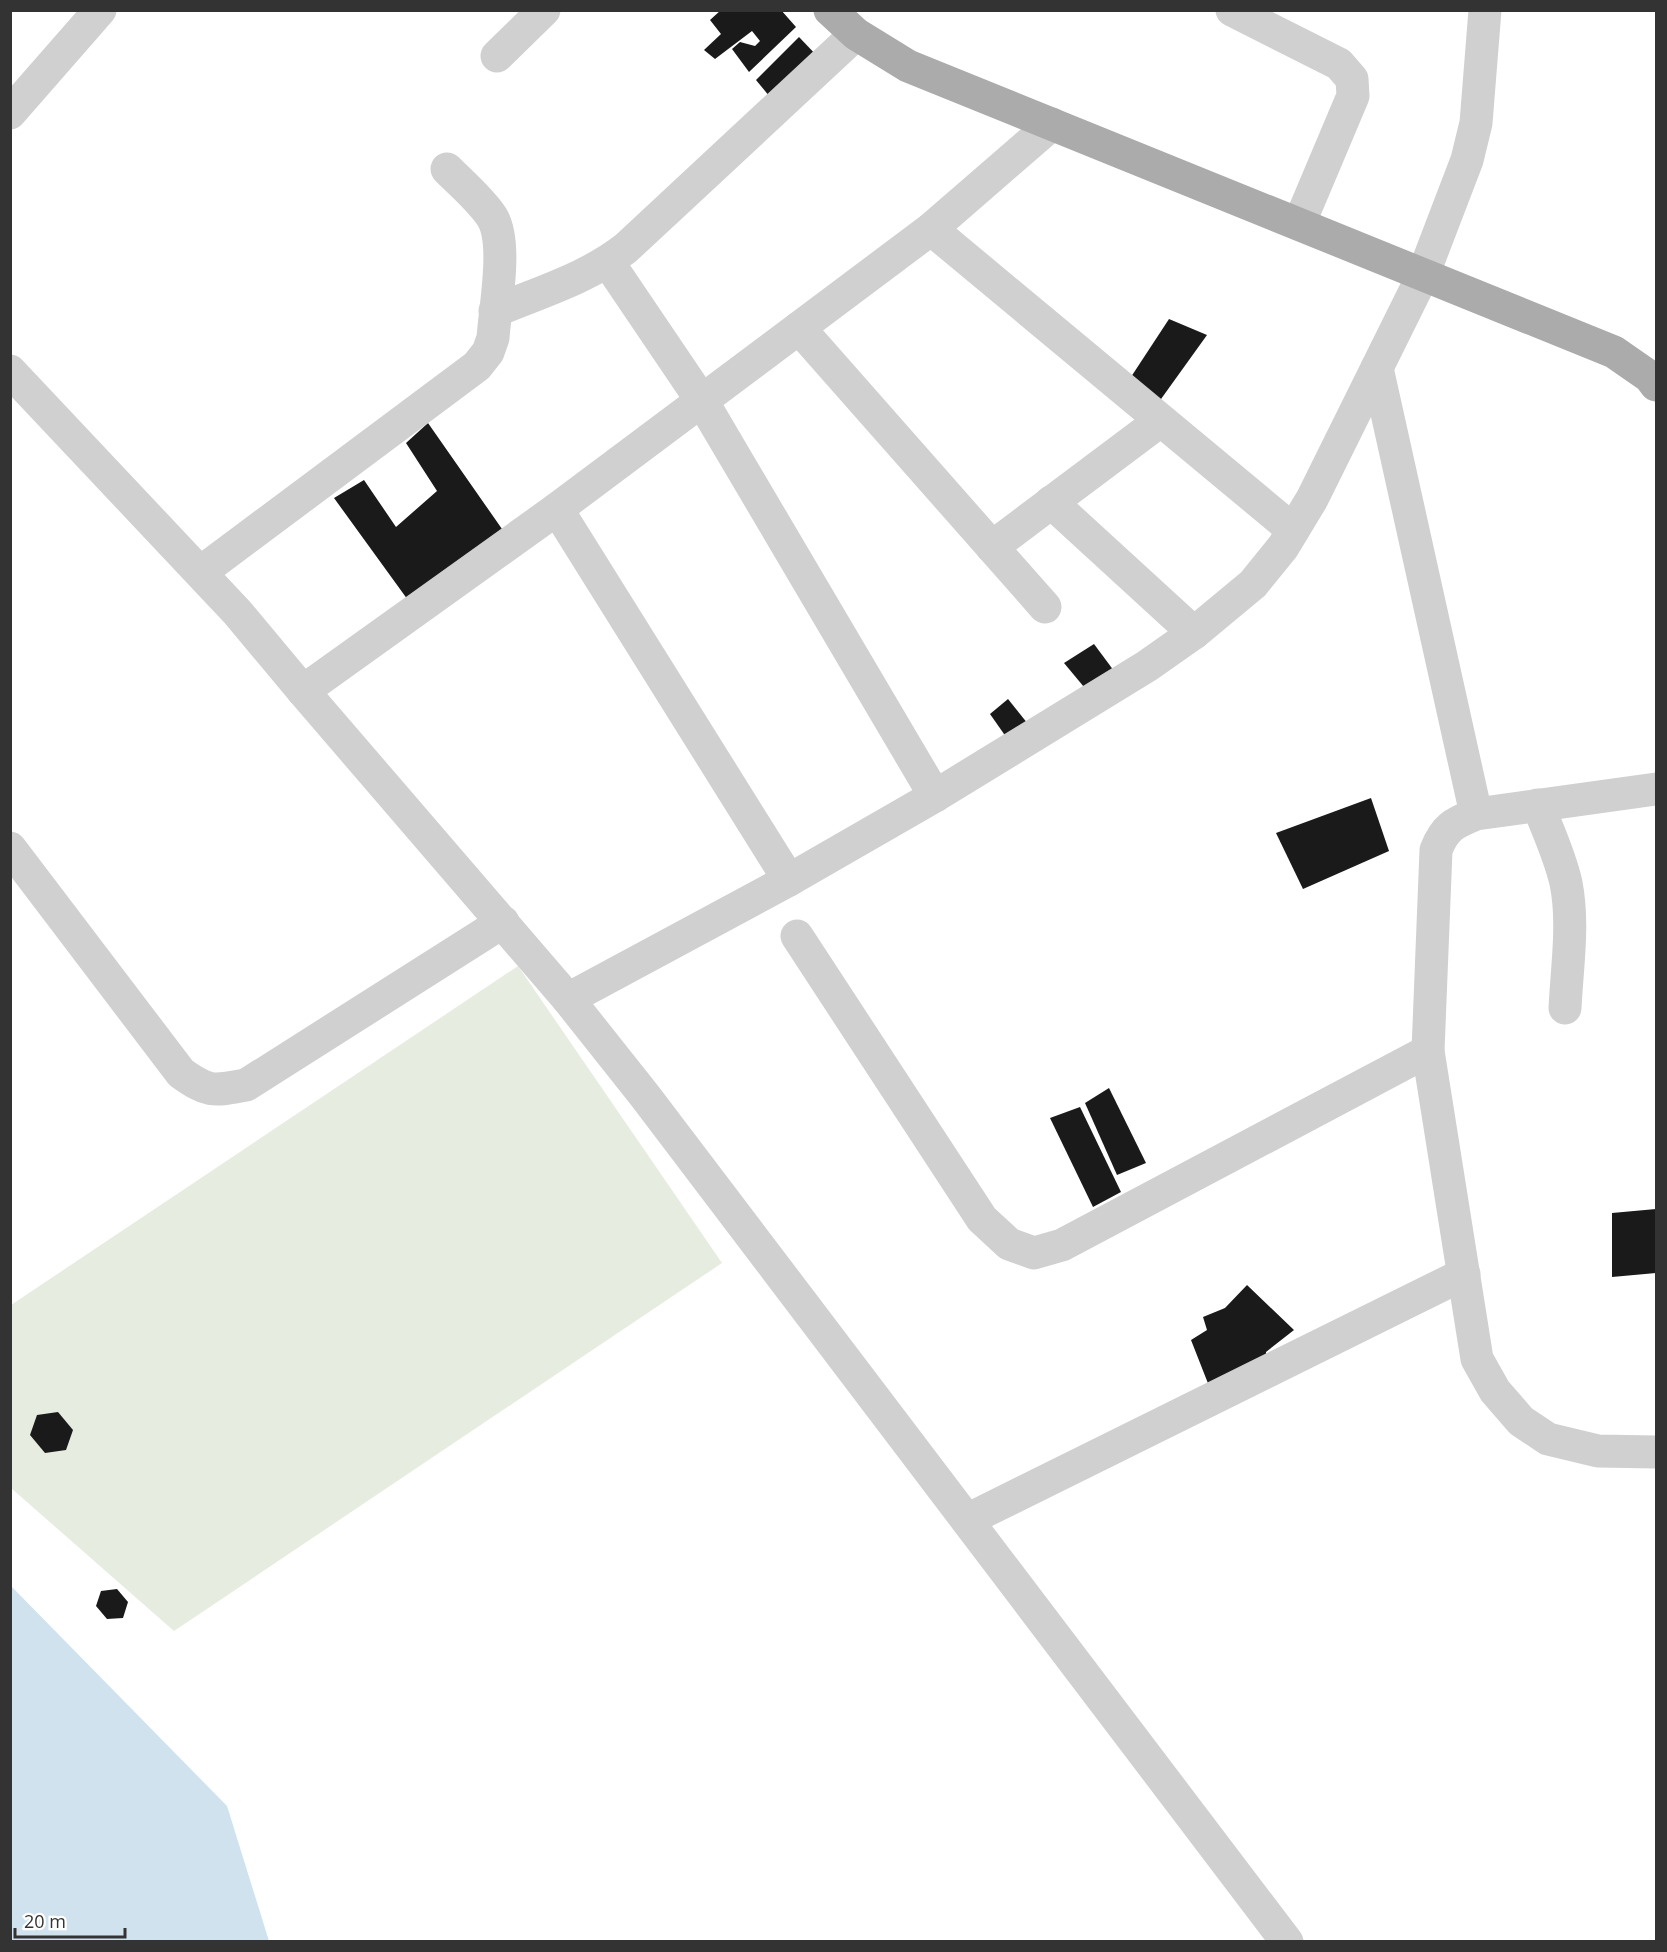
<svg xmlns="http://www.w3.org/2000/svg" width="1667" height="1952" viewBox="0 0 1667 1952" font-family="'Open Sans',sans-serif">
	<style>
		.green { fill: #e6ecdf }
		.water { fill: #cfe2ee }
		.building { fill: #1a1a1a }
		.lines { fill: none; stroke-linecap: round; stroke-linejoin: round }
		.minor { stroke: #d0d0d0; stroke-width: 33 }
		.primary { stroke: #ababab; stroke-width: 33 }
	</style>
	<rect width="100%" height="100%" fill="#fff"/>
	<polygon class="green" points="518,966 722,1263 174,1631 11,1488 11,1305"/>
	<polygon class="water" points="11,1586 227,1806 269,1941 11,1941"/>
	<g class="building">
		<polygon points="721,10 781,10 796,27 749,72 732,49 740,42 755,46 760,41 752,31 715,59 704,50 721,34 710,20"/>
		<polygon points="799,37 820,59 774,102 756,80"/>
		<polygon points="1169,319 1207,335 1156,406 1129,380"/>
		<polygon points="428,423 509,539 413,607 334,498 364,480 396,527 437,491 406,443"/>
		<polygon points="1094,644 1120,679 1089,693 1064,663"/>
		<polygon points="1008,699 1032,729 1011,744 990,714"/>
		<polygon points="1371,798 1389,851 1303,889 1276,833"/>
		<polygon points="1109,1088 1146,1163 1117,1175 1085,1103"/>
		<polygon points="1080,1107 1121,1192 1093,1207 1050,1118"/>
		<polygon points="1656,1209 1656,1273 1612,1277 1612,1213"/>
		<polygon points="1247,1285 1294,1330 1266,1352 1266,1364 1211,1391 1191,1340 1207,1330 1203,1317 1225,1308"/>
		<polygon points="58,1412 73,1430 66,1450 45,1453 30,1435 37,1415"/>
		<polygon points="117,1589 128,1602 123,1618 107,1619 96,1606 101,1591"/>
	</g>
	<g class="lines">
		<g class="minor">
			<polyline points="1232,10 1339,64 1352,79 1353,96 1299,224"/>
			<polyline points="497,56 544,10"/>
			<polyline points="10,113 100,10"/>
			<polyline points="931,229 1293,530"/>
			<polyline points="608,262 702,401 935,796"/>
			<path d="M495,311C540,292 588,278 626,248L856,34"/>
			<polyline points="799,328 1045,607"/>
			<polyline points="1377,368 1476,814"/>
			<polyline points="10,371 237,612 303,691 568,999 645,1096 1287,1942"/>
			<polyline points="1051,502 1194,633"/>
			<polyline points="557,509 789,880"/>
			<polyline points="992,547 1160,421"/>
			<path d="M201,572L477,366L488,352L493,338C495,307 508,243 492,217C481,200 462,184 447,169"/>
			<polyline points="303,691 557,509 931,229 1052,124"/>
			<path d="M1656,789L1476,814C1454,823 1445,827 1436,850L1428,1051L1477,1359L1495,1391L1521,1421L1548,1439L1598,1451L1656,1452"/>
			<path d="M1538,805C1548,831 1560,856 1566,883C1574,923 1567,967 1565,1008"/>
			<path d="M10,848L181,1073C209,1093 213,1091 246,1085L503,922"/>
			<polyline points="797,936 982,1219 1009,1244 1034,1253 1062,1245 1428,1051"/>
			<polyline points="568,999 789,880 935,796 1147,666 1194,633 1253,584 1283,547 1312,499 1423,275 1467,160 1476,123 1485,10"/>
			<polyline points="967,1520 1464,1274"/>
		</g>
		<polyline class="primary" points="830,10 856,34 908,66 1614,352 1650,377 1656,385"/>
	</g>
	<rect width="1667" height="1952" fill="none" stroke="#333333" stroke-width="24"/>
	<path d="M15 1928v9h110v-9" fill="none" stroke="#333333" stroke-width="3"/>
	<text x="24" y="1928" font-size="18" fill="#333333" stroke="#ffffff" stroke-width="4.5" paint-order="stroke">20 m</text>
</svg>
